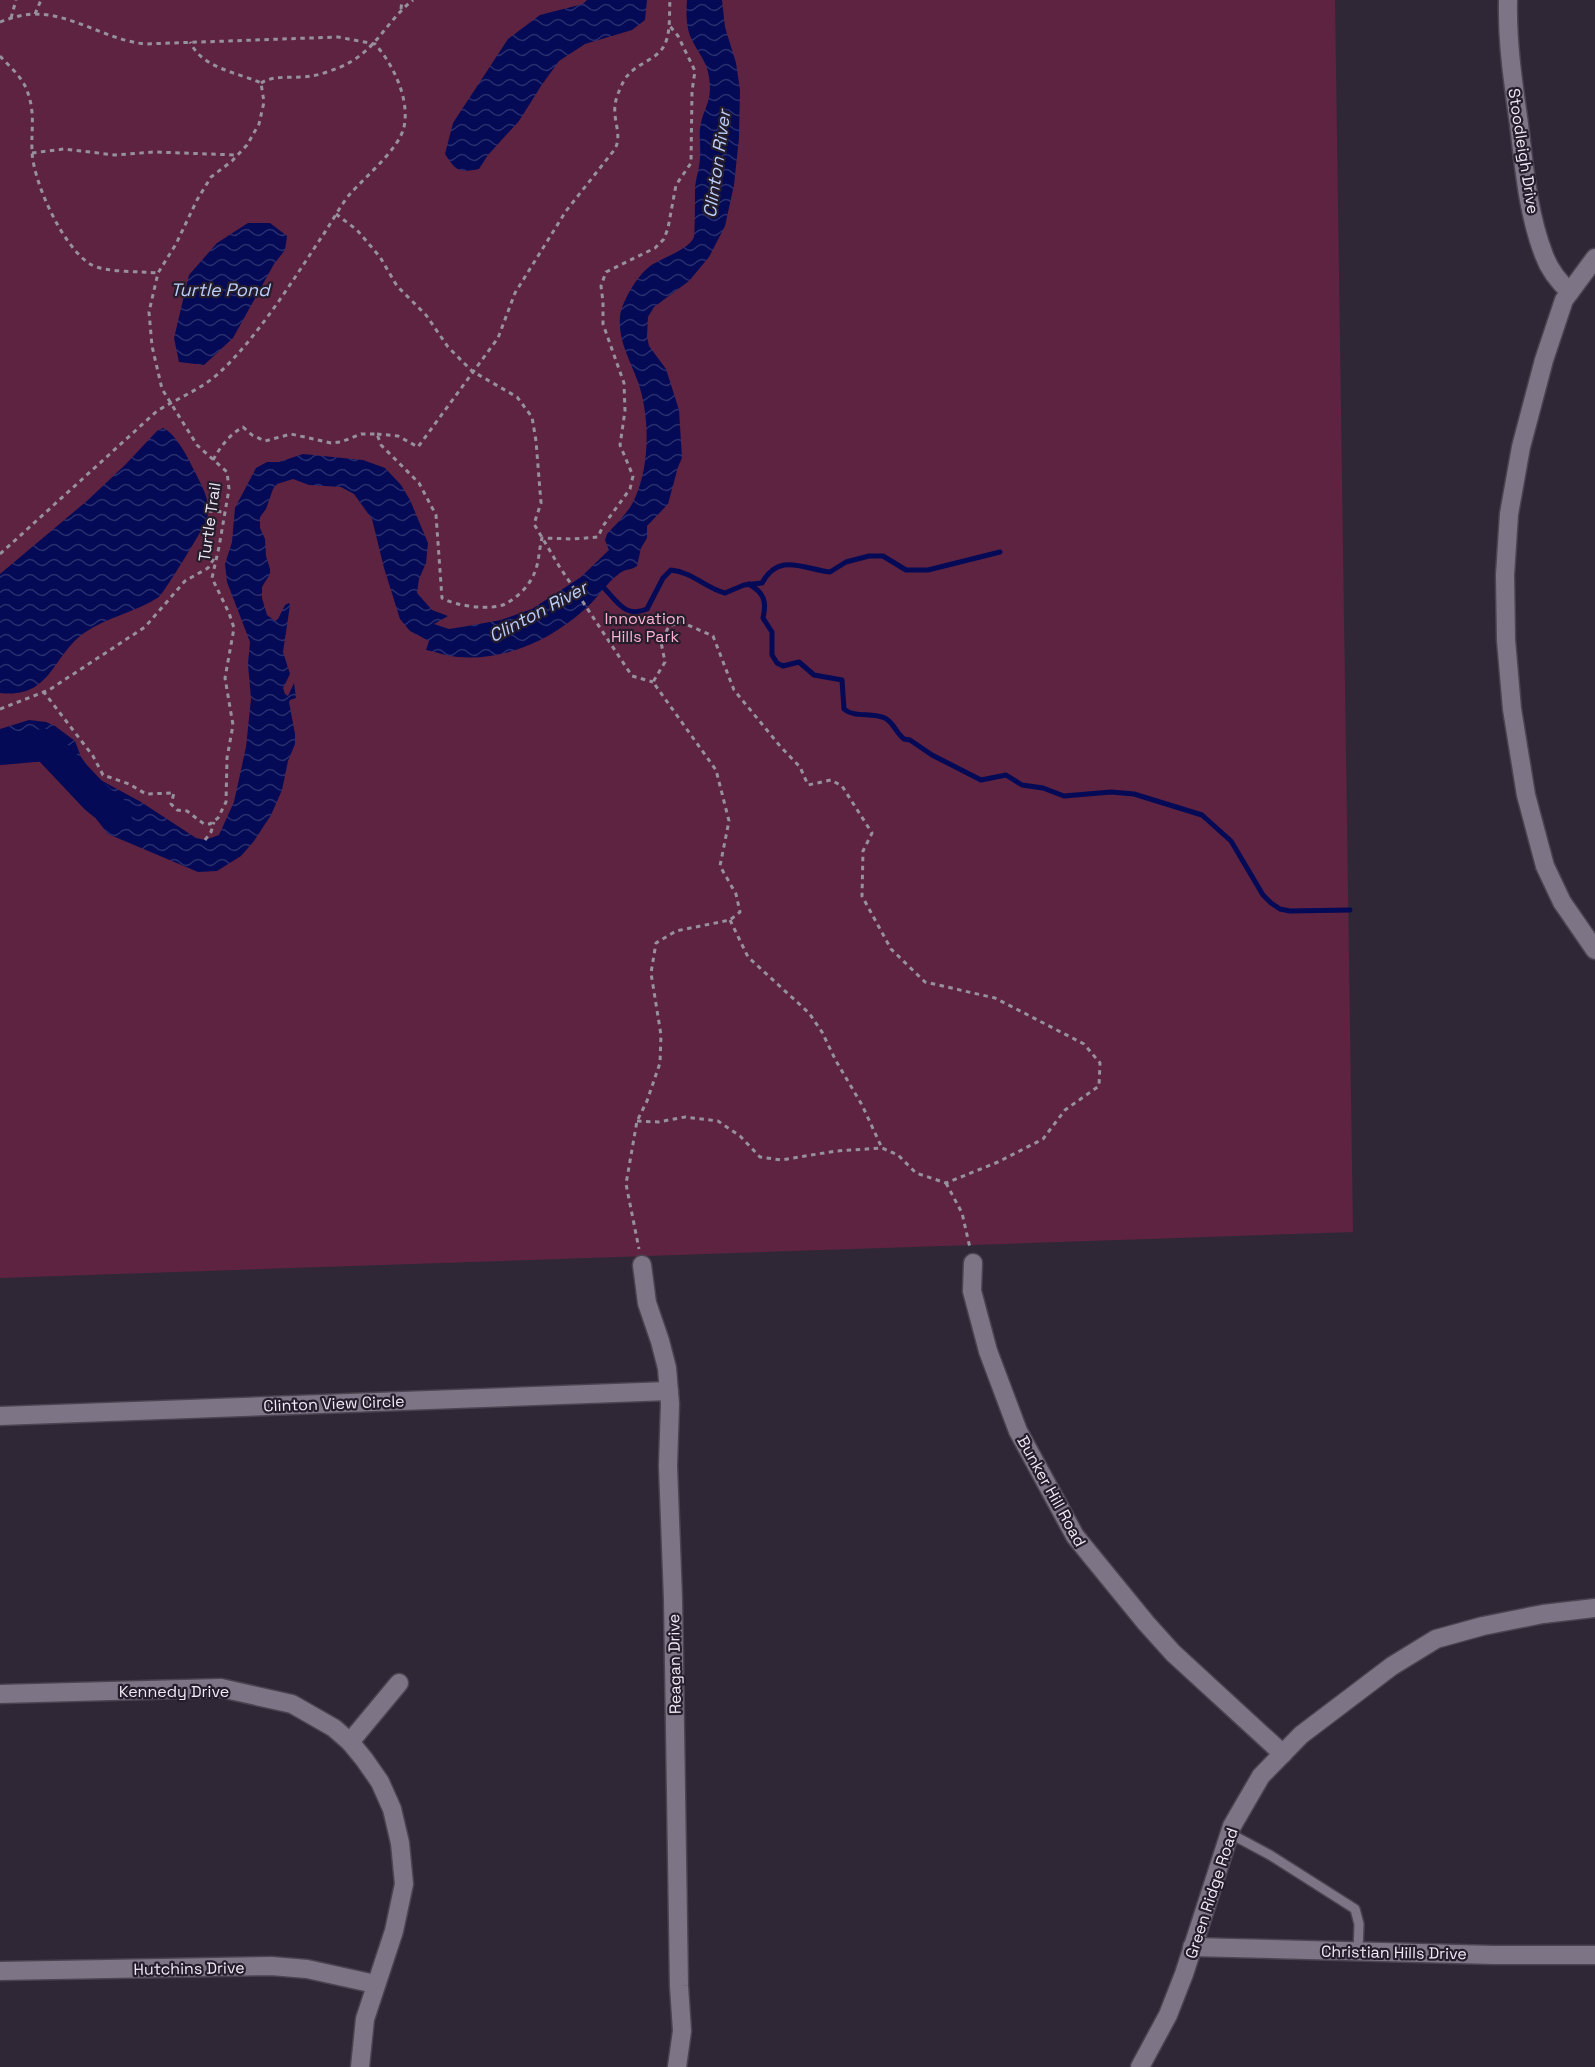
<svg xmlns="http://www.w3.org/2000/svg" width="1595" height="2067" viewBox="0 0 1595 2067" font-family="'Space Grotesk',sans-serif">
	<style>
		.park { fill: #5e2340 }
		.water { fill: url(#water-waves) }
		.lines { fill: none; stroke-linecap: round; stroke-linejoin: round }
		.stream { stroke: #040a55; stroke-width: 5 }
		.river { stroke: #040a55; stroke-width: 32 }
		.lane-casing { stroke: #4b4350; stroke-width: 12 }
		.street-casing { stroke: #4b4350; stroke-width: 21 }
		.path { stroke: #97919d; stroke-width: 3; stroke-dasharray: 4.5 4.5; stroke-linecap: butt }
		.lane { stroke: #7d7486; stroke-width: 9 }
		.street { stroke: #7d7486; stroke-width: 18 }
		.labels { text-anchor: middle; stroke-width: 4.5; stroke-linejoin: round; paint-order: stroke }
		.street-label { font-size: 16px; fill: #eee9f3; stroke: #251d2c }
		.park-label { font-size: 16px; fill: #fbb0cf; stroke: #251d2c }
		.water-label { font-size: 18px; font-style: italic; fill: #bacef9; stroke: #251d2c }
	</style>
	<defs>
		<pattern id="water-waves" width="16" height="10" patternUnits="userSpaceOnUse" patternTransform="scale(1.5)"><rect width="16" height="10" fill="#040a55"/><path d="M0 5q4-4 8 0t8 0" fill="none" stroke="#292e6e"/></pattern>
	</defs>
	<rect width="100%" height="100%" fill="#2f2736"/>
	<polygon class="park" points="0,0 1335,0 1353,1232 0,1278"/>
	<g class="water">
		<path d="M587,0H647L645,20L632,30L585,44L559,61L541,86L519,121L488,155L479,169C459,173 456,171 445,154L453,123L508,39L540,15L583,4Z"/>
		<path d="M687,0H722L725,27L736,63L740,90L739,138L734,185L725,226L709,257L689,281L654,307L648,317L647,336L649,346L666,369L679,410L682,458L678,467L668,504L647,526V538L641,548L637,566C632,570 625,569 620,573C607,582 597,599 585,609C551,640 505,661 458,657C447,656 436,652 426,650L429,641L410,631L400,619L384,568L372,519L354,494L341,487L309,485L293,479L277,484L273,489L266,509L260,517V528L265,539L266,556L270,569V574L262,587V598L267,615L275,621L278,619L285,605L289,603L290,605L283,652L290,674L283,688L285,694L288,696L294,683L296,698L290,700L289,702L295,734V744L288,761L282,790L271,815L254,841L241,856L217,871L198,872L108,834L83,802V778L73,766L53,759L40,751L23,746L0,748V729L29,720L46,722L55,726L75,741L81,757L95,777L141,802L196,838L205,840L219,835L234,802L246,747L251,699L248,664L250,642L227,582L225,564L232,542L235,508L256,468L267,462H279L303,454L363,460L385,468L401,485L410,500L428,543L426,563L419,579L417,593L432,610L448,616L434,624L449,629L462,627L501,620L532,609L581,577L609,550L605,540L607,534C617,523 630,511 635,498C650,465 650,416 638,382C630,360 618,341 620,317C621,303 637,276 649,267C660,258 688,251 694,237C695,235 695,195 695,188C696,177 700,167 700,157C701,148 699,138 700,129C703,107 713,103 709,77C707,61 698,53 692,40C686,28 686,13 687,0Z"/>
		<polygon points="248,223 270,223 287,236 285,250 274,264 233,338 204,365 179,362 174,338 189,275 217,243"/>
		<path d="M163,428C177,434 190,462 197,476C204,490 211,503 207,519C205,526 164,593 159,597C136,612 107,617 84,633C52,656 51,699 0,693V574L88,500L125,465L157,431Z"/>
	</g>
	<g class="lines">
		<g class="stream">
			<path d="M749,584C764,593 767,601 763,618L772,632V655L777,663L783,666L799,662L814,675L842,680L844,709C854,718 872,712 885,718C894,723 896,733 904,739L910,740L932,755L981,780L1006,775L1022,785L1043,788L1064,796L1111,792L1134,794L1202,815L1231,841L1263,895L1271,903L1280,909L1290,911L1350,910"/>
			<path d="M605,589C618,603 626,618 647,609L663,578L671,570C692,572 706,588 725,593L744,585L762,583C779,552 803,569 830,572L846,562L869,556H883L906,570H928L1000,552"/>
		</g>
		<polyline class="river" points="0,749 46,745 96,798 116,814"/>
		<defs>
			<polyline id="lane" points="1229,1833 1270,1855 1355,1909 1359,1924 1358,1952"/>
			<g id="street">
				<path d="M1508,0C1507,42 1513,82 1519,124C1524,167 1528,214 1544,255C1549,269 1559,282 1570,292"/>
				<polyline points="1595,258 1564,300 1544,360 1521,447 1509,514 1505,575 1506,640 1512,709 1526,795 1545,866 1562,902 1595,950"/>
				<polyline points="973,1263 972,1291 988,1351 1018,1431 1075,1536 1146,1623 1173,1653 1283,1754"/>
				<polyline points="642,1265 647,1303 660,1341 667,1368 670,1404 668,1466 673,1599 679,1986 682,2031 677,2067"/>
				<polyline points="0,1416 669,1391"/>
				<polyline points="0,1694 221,1688 292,1704 334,1728 350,1742 364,1759 380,1782 392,1809 400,1843 404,1884 394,1931 365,2019 360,2067"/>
				<polyline points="350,1742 399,1683"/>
				<polyline points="1192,1947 1494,1955 1595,1955"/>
				<polyline points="0,1971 271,1966 307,1969 375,1984"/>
				<polyline points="1140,2067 1168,2015 1184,1974 1232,1826 1261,1776 1301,1735 1392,1666 1436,1639 1483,1626 1543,1614 1595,1608"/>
			</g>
		</defs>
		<use href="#lane" class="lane-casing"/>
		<use href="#street" class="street-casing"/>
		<g class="path">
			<polyline points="401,9 402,0"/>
			<polyline points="35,14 41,0"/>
			<polyline points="11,18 16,0"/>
			<path d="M0,22C10,18 21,15 32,14C72,13 106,40 145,44L338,37L375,44C393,64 410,99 404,127C399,149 366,176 350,194C340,206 332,222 323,235C293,280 258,337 219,373C200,390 178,398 157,411L0,554"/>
			<path d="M0,56C8,65 21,76 26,88C36,112 31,128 32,151C33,182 63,247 90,264C105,273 140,271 158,273"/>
			<path d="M261,83C275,74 296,79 311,76C320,75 330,71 338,68C376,53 384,23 413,0"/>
			<polyline points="32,153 64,149 115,155 154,152 237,155"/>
			<polyline points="336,214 357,230 380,257 397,286 426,315 448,347 472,371 517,397 532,417 536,441 541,503 534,524 559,566 632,676 653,682"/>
			<path d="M377,434L398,436L418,447L498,338L515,293L566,211L615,149C623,133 611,119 616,100C618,93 623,80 628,75C638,63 656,60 664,46C671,33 669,14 670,0"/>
			<path d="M213,460C221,446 229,435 243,427L252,435L265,441L291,434L331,443L341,442L361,434H377L381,445L419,483L436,515L442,598C455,606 492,611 505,604C517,598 529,586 534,574C539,564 539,549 542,538L573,539L598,537L603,526L630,489L633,476L620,445L625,411L624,383L603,324V302L601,286L606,272L655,248L664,239L668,228L676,185L691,163L692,91L695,71L678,36L669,25"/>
			<polyline points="208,511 224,512"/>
			<path d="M43,691L93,756L103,775L129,784L146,794L174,793L171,804L177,810L187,811L204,824H210L218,818L226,802L227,758L233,725L225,678L234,628L229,613L212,578L219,547L229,489L227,472L197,445L162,389L152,346L149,312L158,273L176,244L197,200L211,177L232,161L247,145L259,124L264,102L261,83C237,72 203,69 190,42"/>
			<polyline points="0,709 49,690 145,627 185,581 208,568 215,557"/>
			<polyline points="205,840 211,832 214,822"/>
			<polyline points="730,920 748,957 809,1013 822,1032 836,1061 862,1105 882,1148"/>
			<polyline points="637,1121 658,1122 685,1117 718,1121 740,1136 760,1157 781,1160 836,1151 882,1148 898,1155 916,1173 946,1183 998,1162 1043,1139 1065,1110 1099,1086 1100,1063 1084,1044 995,998 925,982 891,949 862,896 863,851 872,833 842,786 831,780 808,785 800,767 780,746 734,690 713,636 681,622 669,626 661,642 665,662 653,682 716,770 729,821 720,866 736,894 740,912 730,920 676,931 656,943 651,973 661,1035 660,1063 647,1101 637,1121 626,1184 639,1249"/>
			<polyline points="946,1183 962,1213 970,1248"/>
		</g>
		<use href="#lane" class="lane"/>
		<use href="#street" class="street"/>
	</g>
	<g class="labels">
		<g class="street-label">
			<text transform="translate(1524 151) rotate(81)" y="6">Stoodleigh Drive</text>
			<text transform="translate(209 522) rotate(-82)" y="6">Turtle Trail</text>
			<text transform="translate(334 1403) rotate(-2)" y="6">Clinton View Circle</text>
			<text transform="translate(1052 1491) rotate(61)" y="6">Bunker Hill Road</text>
			<text transform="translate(674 1664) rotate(-91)" y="6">Reagan Drive</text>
			<text x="174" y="1697">Kennedy Drive</text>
			<text transform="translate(1211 1893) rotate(-72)" y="6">Green Ridge Road</text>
			<text transform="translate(1394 1952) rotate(1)" y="6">Christian Hills Drive</text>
			<text transform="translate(189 1968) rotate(-1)" y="6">Hutchins Drive</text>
		</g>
		<g class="park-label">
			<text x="645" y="624">Innovation<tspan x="645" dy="18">Hills Park</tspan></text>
		</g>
		<g class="water-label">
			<text transform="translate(717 164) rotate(-82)" y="6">Clinton River</text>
			<text x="220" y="296">Turtle Pond</text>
			<text transform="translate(538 612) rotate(-28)" y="6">Clinton River</text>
		</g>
	</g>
</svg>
